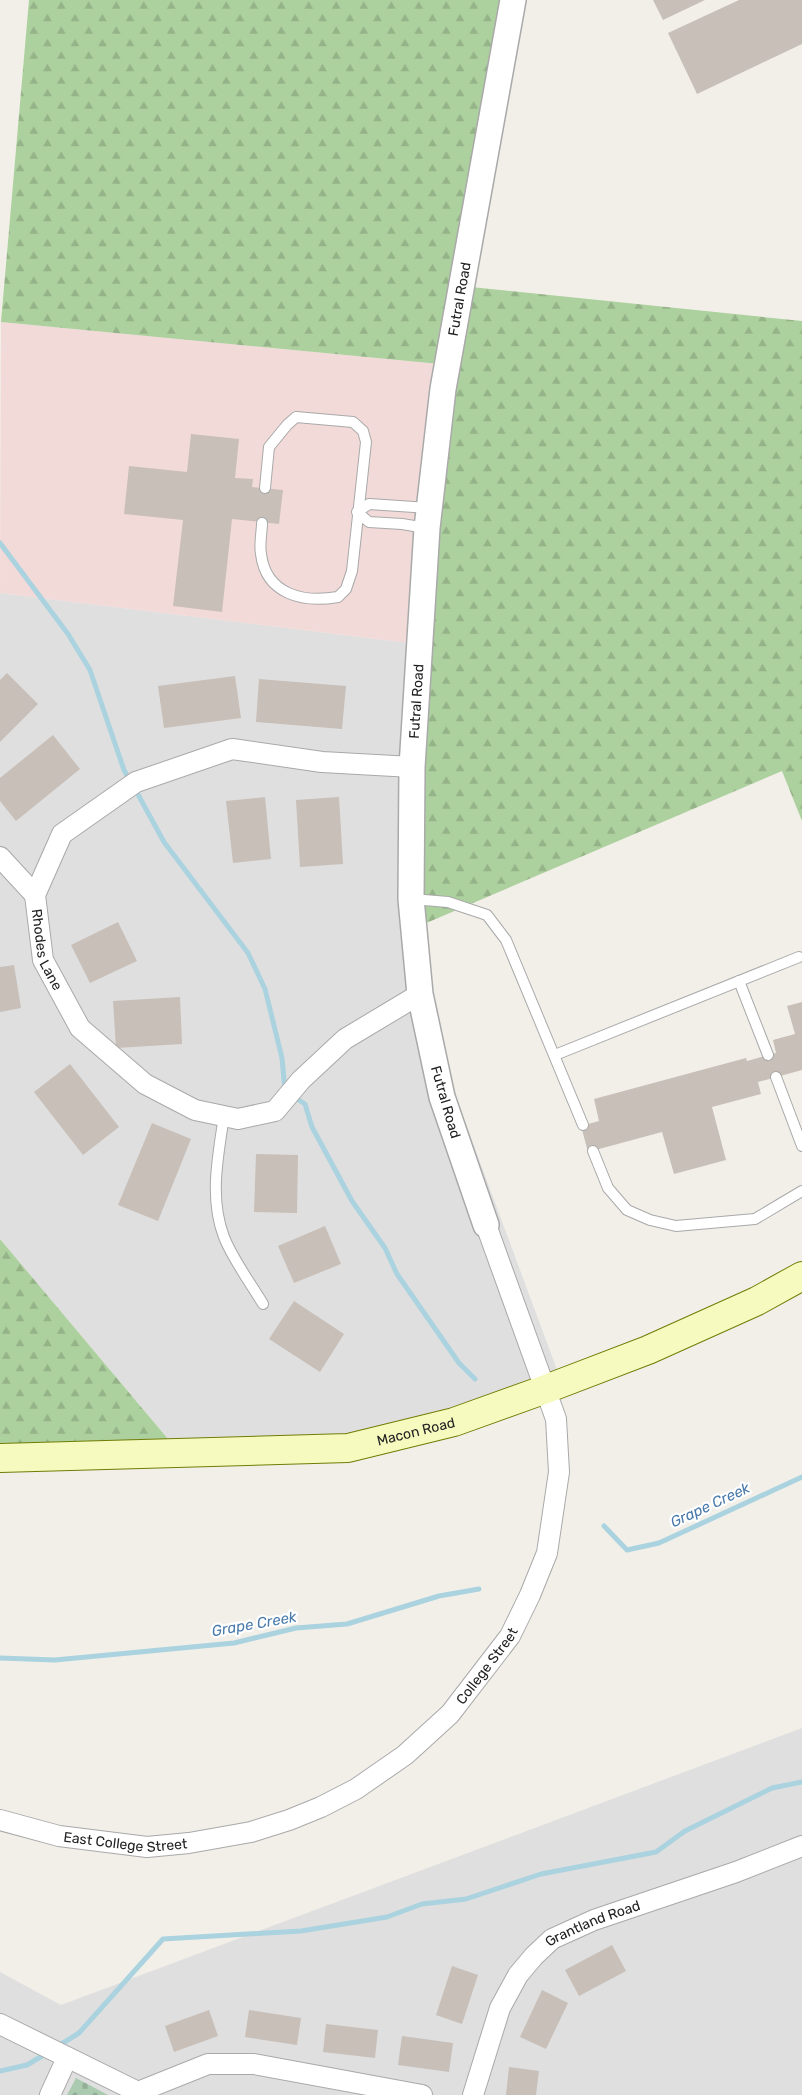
<svg xmlns="http://www.w3.org/2000/svg" width="802" height="2095" viewBox="0 0 802 2095" font-family="Rubik,sans-serif">
	<style>
		.residential { fill: #e0dfdf }
		.commercial { fill: #f2dad9 }
		.forest { fill: url(#forest-firs) }
		.cemetery { fill: url(#cemetery-stones) }
		.lines { fill: none; stroke-linecap: round; stroke-linejoin: round }
		.stream { stroke: #aad3df; stroke-width: 5 }
		.building { fill: #c7bfb8 }
		.service-casing { stroke: #a9a9a9; stroke-width: 12 }
		.minor-casing { stroke: #a9a9a9; stroke-width: 22 }
		.tertiary-casing { stroke: #a9a9a9; stroke-width: 28 }
		.secondary-casing { stroke: #707d05; stroke-width: 30 }
		.service { stroke: #fff; stroke-width: 10 }
		.minor { stroke: #fff; stroke-width: 20 }
		.tertiary { stroke: #fff; stroke-width: 25 }
		.secondary { stroke: #f7fabf; stroke-width: 28 }
		.labels { text-anchor: middle; stroke-width: 4.5; stroke-linejoin: round; paint-order: stroke }
		.street-label { font-size: 14px; fill: #222; stroke: #fff }
		.water-label { font-size: 15px; font-style: italic; fill: #4a7aab; stroke: #fff }
	</style>
	<defs>
		<pattern id="forest-firs" width="22" height="20" patternUnits="userSpaceOnUse" patternTransform="scale(1.25)"><rect width="22" height="20" fill="#add19e"/><path d="M5 1l3.5 6h-7zM16 11l3.5 6h-7z" fill="#95b388"/></pattern>
		<pattern id="cemetery-stones" width="16" height="16" patternUnits="userSpaceOnUse" patternTransform="scale(1.25)"><rect width="16" height="16" fill="#aacbaf"/><path d="M2 7V4a2 2 0 0 1 4 0v3zM10 15v-3a2 2 0 0 1 4 0v3z" fill="#92ae96"/></pattern>
	</defs>
	<rect width="100%" height="100%" fill="#f2efe9"/>
	<g class="residential">
		<polygon points="0,593 426,645 409,895 457,1100 563,1386 412,1438 189,1464 0,1239"/>
		<polygon points="802,1728 802,2095 0,2095 0,1972 61,2005"/>
	</g>
	<polygon class="commercial" points="1,322 450,365 426,645 0,593"/>
	<g class="forest">
		<polygon points="29,0 515,0 452,285 802,321 802,821 782,771 417,927 409,895 450,365 1,322"/>
		<polygon points="0,1239 189,1464 0,1468"/>
	</g>
	<polygon class="cemetery" points="76,2078 108,2095 67,2095"/>
	<g class="lines">
		<g class="stream">
			<polyline points="0,543 68,634 90,670 124,770 130,781"/>
			<polyline points="135,789 164,842 248,953 265,989 282,1058 285,1091"/>
			<polyline points="294,1097 305,1104 312,1127 352,1201 385,1248 397,1274 459,1363 475,1379"/>
			<polyline points="604,1526 627,1550 659,1543 802,1477"/>
			<polyline points="0,1658 55,1660 234,1643 296,1628 347,1624 439,1596 479,1589"/>
			<polyline points="58,2046 79,2033 163,1939 301,1931 387,1917 422,1904 466,1899 541,1874 656,1852 685,1831 772,1788 802,1782"/>
			<polyline points="0,2071 27,2065 47,2053"/>
		</g>
	</g>
	<g class="building">
		<polygon points="653,0 705,0 663,20"/>
		<polygon points="739,0 802,0 802,44 697,94 668,33"/>
		<polygon points="191,434 239,439 235,478 253,479 252,487 283,490 279,524 232,519 222,612 173,606 183,520 124,514 129,466 187,472"/>
		<polygon points="7,673 38,704 0,742 0,680"/>
		<polygon points="235,676 241,718 164,728 158,686"/>
		<polygon points="259,679 346,686 342,729 256,722"/>
		<polygon points="53,735 80,769 16,821 0,801 0,778"/>
		<polygon points="265,797 271,859 233,863 226,801"/>
		<polygon points="339,797 343,864 300,867 296,800"/>
		<polygon points="118,922 137,961 90,983 71,945"/>
		<polygon points="14,965 21,1008 0,1012 0,967"/>
		<polygon points="180,997 182,1044 116,1048 113,1001"/>
		<polygon points="802,1002 802,1070 758,1082 761,1094 712,1107 726,1160 674,1174 662,1132 588,1152 581,1126 599,1121 594,1099 746,1058 747,1061 776,1053 773,1040 795,1034 787,1006"/>
		<polygon points="70,1064 119,1127 83,1155 34,1092"/>
		<polygon points="152,1123 191,1139 158,1221 118,1205"/>
		<polygon points="256,1154 298,1155 297,1213 254,1212"/>
		<polygon points="325,1226 341,1264 294,1283 278,1246"/>
		<polygon points="294,1301 344,1334 320,1372 269,1339"/>
		<polygon points="612,1945 626,1971 579,1996 565,1970"/>
		<polygon points="452,1966 478,1975 462,2024 436,2015"/>
		<polygon points="542,1990 568,2003 546,2049 520,2037"/>
		<polygon points="209,2010 218,2036 174,2052 165,2026"/>
		<polygon points="249,2010 301,2018 297,2045 245,2037"/>
		<polygon points="326,2024 378,2030 375,2058 323,2052"/>
		<polygon points="402,2036 453,2043 449,2072 398,2065"/>
		<polygon points="509,2067 539,2071 536,2095 506,2095"/>
	</g>
	<g class="lines">
		<defs>
			<g id="service">
				<path d="M262,523C262,532 259,544 261,554C266,595 304,603 338,597L346,589L352,571L366,442L363,431L353,422L296,417L287,425L269,447L265,488"/>
				<polyline points="426,528 402,524 369,522 357,512 369,504 429,508"/>
				<polyline points="412,899 448,902 487,915 506,940 583,1125"/>
				<polyline points="739,981 768,1055"/>
				<polyline points="555,1055 799,957"/>
				<polyline points="776,1077 802,1146"/>
				<path d="M224,1116C218,1156 209,1198 224,1237C232,1258 251,1284 263,1304"/>
				<polyline points="593,1151 608,1188 627,1210 650,1220 676,1226 755,1219 802,1191"/>
			</g>
			<g id="minor">
				<path id="s1" d="M412,767L322,762L232,749L136,782L62,834L35,895L43,960L80,1028L145,1084L195,1110L238,1119L275,1111L301,1080L345,1039L420,994"/>
				<polyline points="0,857 35,895"/>
				<path id="s2" d="M0,1820L59,1836L147,1847L189,1843L251,1832L289,1820L321,1807L356,1789L405,1755L450,1714L510,1636L530,1595L547,1553L559,1472L556,1419L486,1225"/>
				<polyline points="0,2024 144,2095"/>
				<polyline points="138,2092 208,2064 254,2064 422,2095"/>
				<polyline points="50,2095 67,2058"/>
				<path id="s3" d="M473,2095L500,2008L518,1975L534,1956L552,1939L594,1920L736,1872L802,1846"/>
			</g>
			<g id="tertiary">
				<path id="s4" d="M486,1225L442,1097L420,994L411,899L412,767L427,528L443,389L513,0"/>
			</g>
			<g id="secondary">
				<path id="s5" d="M0,1458L348,1448L454,1422L546,1389L648,1350L757,1301L802,1276"/>
			</g>
		</defs>
		<use href="#service" class="service-casing"/>
		<use href="#minor" class="minor-casing"/>
		<use href="#tertiary" class="tertiary-casing"/>
		<use href="#secondary" class="secondary-casing"/>
		<use href="#service" class="service"/>
		<use href="#minor" class="minor"/>
		<use href="#tertiary" class="tertiary"/>
		<use href="#secondary" class="secondary"/>
	</g>
	<g class="labels">
		<g class="street-label">
			<text dy="5" stroke="none"><textPath href="#s4" startOffset="939">Futral Road</textPath></text>
			<text dy="5" stroke="none"><textPath href="#s4" startOffset="534">Futral Road</textPath></text>
			<text dy="5" stroke="none"><textPath href="#s1" startOffset="496">Rhodes Lane</textPath></text>
			<text transform="translate(446 1102) rotate(74)" y="5">Futral Road</text>
			<text dy="5" stroke="none"><textPath href="#s5" startOffset="418">Macon Road</textPath></text>
			<text dy="5" stroke="none"><textPath href="#s2" startOffset="550">College Street</textPath></text>
			<text dy="5" stroke="none"><textPath href="#s2" startOffset="128">East College Street</textPath></text>
			<text dy="5" stroke="none"><textPath href="#s3" startOffset="222">Grantland Road</textPath></text>
		</g>
		<g class="water-label">
			<text transform="translate(710 1505) rotate(-25)" y="5">Grape Creek</text>
			<text transform="translate(254 1624) rotate(-10)" y="5">Grape Creek</text>
		</g>
	</g>
</svg>
